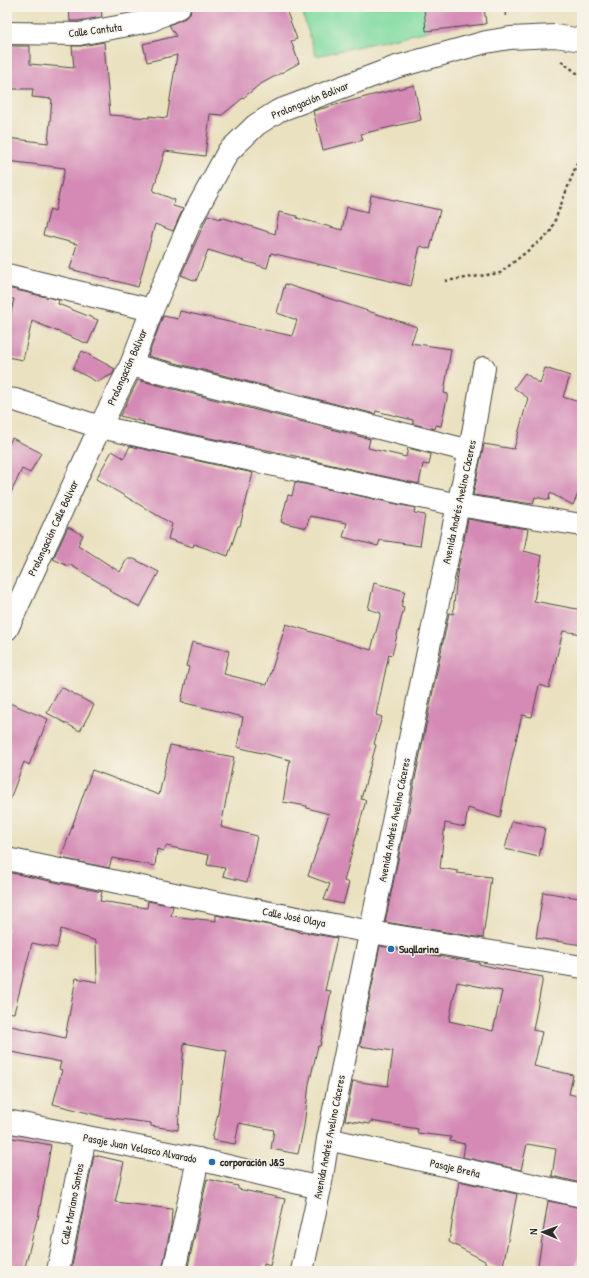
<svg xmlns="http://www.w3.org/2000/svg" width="589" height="1278" viewBox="0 0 589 1278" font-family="'Patrick Hand',sans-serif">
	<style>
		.green { fill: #82dca2; stroke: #568466 }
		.building { fill: #d48ab5; fill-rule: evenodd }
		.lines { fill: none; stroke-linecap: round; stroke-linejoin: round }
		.minor-casing { stroke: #484641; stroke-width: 24 }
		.path { stroke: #484641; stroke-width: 2.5; stroke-dasharray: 3 3; stroke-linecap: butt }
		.minor { stroke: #fff; stroke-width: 22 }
		.poi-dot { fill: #1f6fb2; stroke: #f7f3e8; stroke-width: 1.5 }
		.labels { text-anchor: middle; stroke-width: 3; stroke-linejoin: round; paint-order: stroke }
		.street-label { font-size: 11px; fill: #2b2b2b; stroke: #f7f3e8 }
		.poi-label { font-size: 11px; font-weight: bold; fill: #2b2b2b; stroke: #f7f3e8; text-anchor: start }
	</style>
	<rect width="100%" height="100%" fill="#f7f3e8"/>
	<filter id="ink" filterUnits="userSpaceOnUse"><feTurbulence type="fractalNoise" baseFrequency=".025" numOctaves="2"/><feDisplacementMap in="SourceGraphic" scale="8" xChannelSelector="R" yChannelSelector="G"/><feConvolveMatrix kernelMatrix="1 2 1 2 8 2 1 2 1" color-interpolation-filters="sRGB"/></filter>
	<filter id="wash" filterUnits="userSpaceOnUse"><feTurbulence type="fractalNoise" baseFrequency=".012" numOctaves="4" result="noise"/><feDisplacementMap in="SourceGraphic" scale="16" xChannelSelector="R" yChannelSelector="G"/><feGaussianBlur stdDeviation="0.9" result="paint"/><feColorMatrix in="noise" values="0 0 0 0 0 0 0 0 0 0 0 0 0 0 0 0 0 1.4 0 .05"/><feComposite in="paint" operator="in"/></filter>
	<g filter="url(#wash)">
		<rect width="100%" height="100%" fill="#eae1c0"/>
		<polygon class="green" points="320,7 429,7 432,30 316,56 303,15"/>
		<g id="blocks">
			<g class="building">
				<polygon points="69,7 101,7 102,17 78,21 70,21"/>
				<polygon points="191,7 285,7 297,39 291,41 299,63 259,85 222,115 210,114 205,156 165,151 153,191 175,200 173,206 183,209 173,231 155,224 138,287 70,269 77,244 43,235 50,209 55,211 65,168 7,161 7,138 48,143 52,99 32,97 33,89 7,89 7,46 30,46 30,64 74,68 72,46 81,46 104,42 110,115 149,118 149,116 167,118 177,55 147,62 143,44 176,36 169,25 185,18 190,14"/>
				<polygon points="424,7 484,7 486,24 426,31"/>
				<polygon points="414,85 421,120 361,134 363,140 323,150 313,111 369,96"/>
				<polygon points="371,195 440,210 430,249 420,246 411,286 271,253 267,268 208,250 196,281 181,275 208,215 220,219 221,217 275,234 279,212 297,216 297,218 342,230 347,207 368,212"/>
				<polygon points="285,284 417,327 411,343 451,349 444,393 448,394 441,426 436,425 435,429 413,424 413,420 376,411 375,414 148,356 163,316 178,319 180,311 292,336 297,320 277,313"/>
				<polygon points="7,288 59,300 58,304 98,320 88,344 32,321 23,360 7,357 7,330 14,299 7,298"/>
				<polygon points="82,351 115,369 113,374 97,382 73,369"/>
				<polygon points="545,368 570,376 563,397 582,403 582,485 573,505 550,493 549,500 535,497 533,504 473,495 484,444 514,449 528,398 514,388 525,373 540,384"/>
				<polygon points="138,380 370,439 368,448 406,457 408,448 431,454 429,465 423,464 419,484 300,458 300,457 143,424 144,422 120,416"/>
				<polygon points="12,438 41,453 30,473 22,469 7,501 7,448"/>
				<polygon points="130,446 253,473 240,526 238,526 228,556 194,544 193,547 168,539 172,524 96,479 112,451 124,458"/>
				<polygon points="295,482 415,508 414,513 425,515 420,546 380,540 378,546 343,537 347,523 310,516 306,528 281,522 288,495 292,496"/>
				<polygon points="468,519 528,529 524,551 542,556 534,601 582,610 582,634 563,631 549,688 539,685 532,717 522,715 511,762 500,818 468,808 465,827 445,823 440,868 458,871 457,873 491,877 483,938 385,922 404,831 405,831 416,774 449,613 453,614 457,574"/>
				<polygon points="68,527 83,535 78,545 120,572 127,559 134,559 159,572 140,607 110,591 110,589 69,564 68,566 53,559"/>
				<polygon points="374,583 405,591 401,607 404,608 392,655 389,654 376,715 382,717 374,744 376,745 361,799 366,800 344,881 349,883 343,904 324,900 330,884 308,876 329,814 307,808 307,806 283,802 290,760 237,747 243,717 181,702 189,667 186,666 192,642 229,651 224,674 267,685 286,624 371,650 381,613 368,609"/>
				<polygon points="61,687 94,705 80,731 47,713"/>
				<polygon points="7,702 48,719 29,765 24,762 9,802 7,802"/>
				<polygon points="170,745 234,757 221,827 257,836 247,882 223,876 225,868 207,865 209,855 166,846 164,851 157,849 155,866 112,858 109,868 61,858 92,770 159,795"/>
				<polygon points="512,821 545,828 539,857 505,849"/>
				<polygon points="7,872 102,892 100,901 147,908 148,901 173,906 171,916 216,921 216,915 295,930 302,933 302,932 337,938 325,990 331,991 320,1046 318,1046 309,1084 304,1126 298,1154 271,1149 274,1130 239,1123 235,1144 212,1140 218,1113 227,1051 184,1043 178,1130 151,1126 151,1123 104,1117 53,1104 62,1070 59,1069 61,1062 7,1051 7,1025 65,1038 76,978 97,982 96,941 61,929 57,948 32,943 14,1013 7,1012"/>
				<polygon points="543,892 579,898 582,907 582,945 536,938"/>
				<path d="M380,946L479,963V964L505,970L543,977L533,1030L542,1032L534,1066L573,1075L569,1094L582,1097V1183L552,1176L556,1149L527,1144L521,1170L463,1157L465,1144L450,1141L451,1137L417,1133L418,1129L371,1121L370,1124L345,1120L353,1081L388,1086L393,1051L360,1046ZM457,982L502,991L493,1031L449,1021Z"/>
				<polygon points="7,1137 51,1145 38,1219 37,1219 24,1271 7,1271"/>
				<polygon points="94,1155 124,1162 115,1202 172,1209 171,1225 162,1271 71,1271"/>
				<polygon points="207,1179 238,1186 238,1189 285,1199 270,1266 264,1264 263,1271 187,1271"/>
				<polygon points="459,1181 517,1194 502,1271 485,1263 485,1261 449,1242"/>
				<polygon points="548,1201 582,1208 582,1244 575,1271 537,1271"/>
			</g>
		</g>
	</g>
	<g filter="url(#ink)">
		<use href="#blocks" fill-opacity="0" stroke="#484641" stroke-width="1"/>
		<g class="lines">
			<defs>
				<g id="minor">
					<polyline points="7,33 79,34 150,21 179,7"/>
					<polyline points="7,275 152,310"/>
					<polyline points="131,365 470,451"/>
					<polyline points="7,399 15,400 100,427 458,505 582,525"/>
					<polyline points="7,629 100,427 131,365 152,310 192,218 228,152 256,125 278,111 396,67 486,42 510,38 555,36 582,40"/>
					<polyline points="7,859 213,902 371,932 582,967"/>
					<polyline points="7,1121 198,1159 320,1188"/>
					<polyline points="328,1139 582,1196"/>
					<polyline points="58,1271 85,1137"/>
					<polyline points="174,1271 198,1159"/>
					<polyline points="302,1271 320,1188 328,1139 458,505 470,451 484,368"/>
				</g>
			</defs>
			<use href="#minor" class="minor-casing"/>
			<g class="path">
				<polyline points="505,7 506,16"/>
				<polyline points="561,61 582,77"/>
				<polyline points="445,281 500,273 550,233 581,153 582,145"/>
			</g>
			<use href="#minor" class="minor"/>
		</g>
	</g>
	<g class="poi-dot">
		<circle cx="391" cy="949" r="4"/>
		<circle cx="212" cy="1162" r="4"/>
	</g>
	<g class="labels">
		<g class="street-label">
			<text transform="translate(95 30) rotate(-7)" y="4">Calle Cantuta</text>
			<text transform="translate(310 100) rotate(-22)" y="4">Prolongación Bolivar</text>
			<text transform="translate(127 367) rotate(-66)" y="4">Prolongación Bolivar</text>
			<text transform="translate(459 502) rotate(-78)" y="4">Avenida Andrés Avelino Cáceres</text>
			<text transform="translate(53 528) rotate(-65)" y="4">Prolongación Calle Bolivar</text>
			<text transform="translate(394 820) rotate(-79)" y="4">Avenida Andrés Avelino Cáceres</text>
			<text transform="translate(294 917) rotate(11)" y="4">Calle José Olaya</text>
			<text transform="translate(329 1137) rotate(-79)" y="4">Avenida Andrés Avelino Cáceres</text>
			<text transform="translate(140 1148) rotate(11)" y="4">Pasaje Juan Velasco Alvarado</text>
			<text transform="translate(455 1168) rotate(13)" y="4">Pasaje Breña</text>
			<text transform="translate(72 1204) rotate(-79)" y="4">Calle Mariano Santos</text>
		</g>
		<g class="poi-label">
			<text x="399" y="953">Suqllarina</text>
			<text x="220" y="1166">corporación J&amp;S</text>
		</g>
	</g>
	<rect width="589" height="1278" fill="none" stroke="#f7f3e8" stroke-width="24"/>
	<g transform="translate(543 1232) rotate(272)" stroke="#f7f3e8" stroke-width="3" paint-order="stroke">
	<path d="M0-3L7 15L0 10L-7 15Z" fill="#2b2b2b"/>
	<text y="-6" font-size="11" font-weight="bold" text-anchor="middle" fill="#2b2b2b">N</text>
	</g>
</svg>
